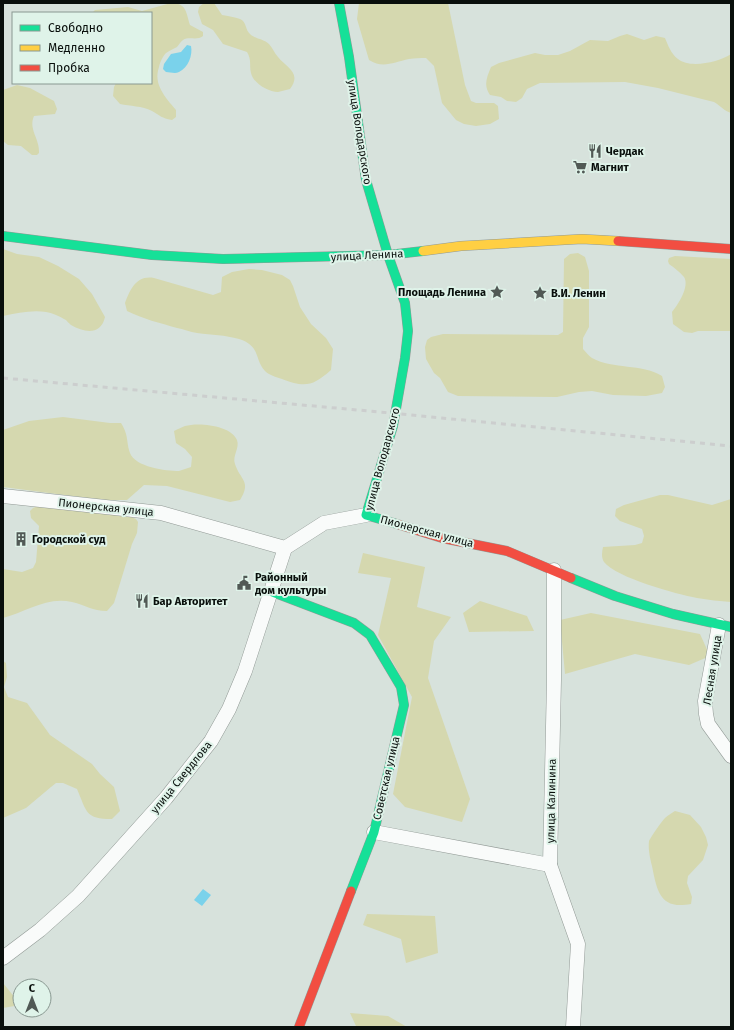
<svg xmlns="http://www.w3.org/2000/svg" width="734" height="1030" viewBox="0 0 734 1030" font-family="'Fira Sans',sans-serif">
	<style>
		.green { fill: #d5d8af }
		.water { fill: #7ad2eb }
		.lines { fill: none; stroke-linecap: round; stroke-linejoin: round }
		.street-casing { stroke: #929a96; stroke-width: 15 }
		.fast-casing { stroke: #929a96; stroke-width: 10 }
		.slow-casing { stroke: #929a96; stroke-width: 10 }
		.jam-casing { stroke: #929a96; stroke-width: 10 }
		.street { stroke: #f9fbfa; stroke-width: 14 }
		.fast { stroke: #16e098; stroke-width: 9 }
		.slow { stroke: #ffcf43; stroke-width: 9 }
		.jam { stroke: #f24e42; stroke-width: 9 }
		.rail { stroke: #cccece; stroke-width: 3; stroke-dasharray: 5 5; stroke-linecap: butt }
		.labels { text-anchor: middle; stroke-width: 4; stroke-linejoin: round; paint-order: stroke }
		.street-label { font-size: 11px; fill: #090f0c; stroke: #dff3e9 }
		.poi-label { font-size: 11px; font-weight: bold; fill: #090f0c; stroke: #dff3e9; text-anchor: start }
	</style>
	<rect width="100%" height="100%" fill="#d7e2dc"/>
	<g class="green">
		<path d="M171,3C187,3 186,13 190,25L203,32V36C197,41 189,36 183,40C180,42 179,45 177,47C173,49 169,51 166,53C163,56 160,62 159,67C153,84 165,97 176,110V117L172,120C161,118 161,116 152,111C142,106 130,106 120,104L113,96L114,87L116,83H151V13H92L95,10L128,7L142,11Z"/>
		<path d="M204,3H214L222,15C228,16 235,17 240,19C247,22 245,30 250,34C255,39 264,39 269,44C273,48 274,53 278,57C287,68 302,73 290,89C286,90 282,91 278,92C268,92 253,83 251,73C249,64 252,61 247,52L223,44L213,30L202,24L198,12L199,7Z"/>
		<path d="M359,3H448L465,85L471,101L476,103H494L498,106L499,119L490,124L476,126L464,124L456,120L442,103L434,66L426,58C420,58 415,58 409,59C394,62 383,69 369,60L357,19Z"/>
		<path d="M627,34L644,40L656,36L665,38C668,45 671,54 678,59C690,69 719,62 731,54V113C724,111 721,106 714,102L658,88L625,82L540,83L527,89L522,98L516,102L507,101L501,97L490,95C483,85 487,77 491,67L499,63L535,53L545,55H558L570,51L590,40L608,41L620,36Z"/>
		<path d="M17,85L30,88L54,101L57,109L55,114L34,116C28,129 40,139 39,153L37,155H32L21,146L8,145L3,141V90Z"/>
		<path d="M3,249L17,254L39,257L58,266L79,279L92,294L105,317C101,335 85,333 71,325C68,323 67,320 64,319C59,316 52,313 46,312C32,310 17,313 3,316Z"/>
		<path d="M578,253L585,257L589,271V327L583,338V349C586,352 589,356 592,358C614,370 641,363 662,376L665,387L662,393L646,396L613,395L592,391L579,392L557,397L458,396L448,392L440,378L434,373L426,359L425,347L427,340L431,337L443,334L558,335L563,332L564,259L570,254Z"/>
		<path d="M675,256L731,259V331H698L692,333L684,332L673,324L672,312C678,305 690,286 684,277C680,272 673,267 669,264L668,261L669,258Z"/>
		<path d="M249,269L262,270L282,275L290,280L293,286L300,307L311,324L326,338L333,349L331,370C313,386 305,388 282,379C276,377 269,375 265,371C254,359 261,346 239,339C225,335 212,335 197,333C190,332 183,329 177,328C160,323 143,319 127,311L125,303C130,290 136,275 154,278L213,295L221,292L222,277L232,272Z"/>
		<path d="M63,417L110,423H121C129,436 126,441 130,453C135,467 166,471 179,471C183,470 187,468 191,467L192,457L185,449L176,443L174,431C178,429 182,427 185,426C198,422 231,425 237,440C240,448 232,456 235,464C240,480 252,481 240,500L230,502L167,486L144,485L127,500H103L3,487V430L29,421Z"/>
		<path d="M660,495H668L712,505L731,499V602C720,601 708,600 697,598C676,594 617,578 604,562C601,557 602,552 603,547L635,545L642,543L644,536L642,529L620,521L615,516L616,509L624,505Z"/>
		<path d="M40,505L129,516L136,519L138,522L137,533L132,544L114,603L107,611C92,611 86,605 72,602C47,596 26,612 3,618V569L22,572L33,568L36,562L39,526L31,518L30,511L33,508Z"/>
		<polygon points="363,553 425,567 417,607 451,617 434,641 428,678 470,799 462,822 405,807 393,794 412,697 378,635 391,578 358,573"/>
		<polygon points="480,601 527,616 534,631 469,632 463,613"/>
		<polygon points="591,613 700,634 710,656 689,665 635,654 565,674 560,620"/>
		<path d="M3,661L6,663L7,677L4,687L8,697L27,703L50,735L92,764L100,774L114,787L120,811L112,819C85,819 87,812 77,789L63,783H56L51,787L26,808L3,818Z"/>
		<path d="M675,811L690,815L701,827L706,837L708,845L703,860L688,876L687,883L692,897L691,904C660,910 657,891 652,866C650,858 648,849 649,841C651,837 661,822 665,818C668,815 672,813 675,811Z"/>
		<polygon points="367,914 435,916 438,953 406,963 401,939 363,925"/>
		<polygon points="3,983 20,1004 20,1005 3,1008"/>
		<polygon points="350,1013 388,1016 407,1027 368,1027 356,1026"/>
	</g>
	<g class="water">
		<path d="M187,45L191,46C193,55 188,68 179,72C175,74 170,72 166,72L163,69L164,64L171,54L181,52Z"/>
		<polygon points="203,889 211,895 202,906 194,900"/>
	</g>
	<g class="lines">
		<defs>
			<g id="street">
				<polyline points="3,496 161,513 285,548 324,523 366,515"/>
				<polyline points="554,570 554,680 550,865 578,944 573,1027"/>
				<polyline points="719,625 705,701 706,714 708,724 731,756"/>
				<polyline points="374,832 550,865"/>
				<polyline points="3,958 40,930 78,896 166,798 211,741 229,709 245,671 285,548"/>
			</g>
			<g id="fast">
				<polyline points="339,3 349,57 366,180 388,255 405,303 408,331 405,358 393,426 366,515 397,524"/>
				<polyline points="3,236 152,255 223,259 388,255 423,251"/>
				<polyline points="571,578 615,596 673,614 731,627"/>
				<polyline points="270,591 354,623 370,635 401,687 404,705 374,832 351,891"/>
			</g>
			<polyline id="slow" points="423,251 461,246 582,239 618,241"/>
			<g id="jam">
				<polyline points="618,241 731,249"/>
				<polyline points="397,524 442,538 507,551 571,578"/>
				<polyline points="299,1027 351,891"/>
			</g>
		</defs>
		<use href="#street" class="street-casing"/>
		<use href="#fast" class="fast-casing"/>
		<use href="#slow" class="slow-casing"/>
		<use href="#jam" class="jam-casing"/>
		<use href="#street" class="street"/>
		<use href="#fast" class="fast"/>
		<use href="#slow" class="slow"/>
		<use href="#jam" class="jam"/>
		<polyline class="rail" points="3,378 380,412 731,446"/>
	</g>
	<defs>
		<symbol id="restaurant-bare" viewBox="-9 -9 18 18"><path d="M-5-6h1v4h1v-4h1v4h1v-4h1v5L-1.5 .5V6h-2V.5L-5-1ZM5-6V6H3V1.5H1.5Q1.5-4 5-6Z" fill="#515955" stroke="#dff3e9" stroke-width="2.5" paint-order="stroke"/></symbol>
		<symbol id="supermarket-bare" viewBox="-9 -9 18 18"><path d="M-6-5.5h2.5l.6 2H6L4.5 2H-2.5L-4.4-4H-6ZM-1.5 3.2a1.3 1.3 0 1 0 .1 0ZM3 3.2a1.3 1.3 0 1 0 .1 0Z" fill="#515955" stroke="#dff3e9" stroke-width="2.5" paint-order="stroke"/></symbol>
		<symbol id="sight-bare" viewBox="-9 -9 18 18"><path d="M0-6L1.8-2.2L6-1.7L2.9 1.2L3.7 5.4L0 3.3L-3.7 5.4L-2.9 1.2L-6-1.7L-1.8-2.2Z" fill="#515955" stroke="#dff3e9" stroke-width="2.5" paint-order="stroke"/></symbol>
		<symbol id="building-bare" viewBox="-9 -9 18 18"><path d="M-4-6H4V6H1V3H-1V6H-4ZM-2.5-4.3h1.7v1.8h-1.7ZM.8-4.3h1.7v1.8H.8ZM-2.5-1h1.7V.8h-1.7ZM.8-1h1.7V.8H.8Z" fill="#515955" stroke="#dff3e9" stroke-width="2.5" paint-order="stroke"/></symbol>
		<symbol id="civic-bare" viewBox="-9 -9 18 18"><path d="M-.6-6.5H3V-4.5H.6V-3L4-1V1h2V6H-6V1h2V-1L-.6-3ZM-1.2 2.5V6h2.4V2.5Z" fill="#515955" stroke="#dff3e9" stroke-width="2.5" paint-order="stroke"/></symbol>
	</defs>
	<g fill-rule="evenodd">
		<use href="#restaurant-bare" x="585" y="141" width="20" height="20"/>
		<use href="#supermarket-bare" x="570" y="157" width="20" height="20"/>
		<use href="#sight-bare" x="487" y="282" width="20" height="20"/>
		<use href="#sight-bare" x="530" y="283" width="20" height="20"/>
		<use href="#building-bare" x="11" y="529" width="20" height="20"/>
		<use href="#civic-bare" x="234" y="573" width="20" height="20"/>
		<use href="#restaurant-bare" x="132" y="591" width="20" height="20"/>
	</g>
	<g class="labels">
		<g class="street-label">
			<text transform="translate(360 132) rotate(81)" y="4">улица Володарского</text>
			<text transform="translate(367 255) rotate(-3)" y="4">улица Ленина</text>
			<text transform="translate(382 459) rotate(-75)" y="4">улица Володарского</text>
			<text transform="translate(106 507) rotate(6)" y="4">Пионерская улица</text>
			<text transform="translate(427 531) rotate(15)" y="4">Пионерская улица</text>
			<text transform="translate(712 670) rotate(-81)" y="4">Лесная улица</text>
			<text transform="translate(181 777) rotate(-51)" y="4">улица Свердлова</text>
			<text transform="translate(386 778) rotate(-77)" y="4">Советская улица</text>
			<text transform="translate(551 801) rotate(-89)" y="4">улица Калинина</text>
		</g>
		<g class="poi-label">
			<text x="606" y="155">Чердак</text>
			<text x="591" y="171">Магнит</text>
			<text x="486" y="296" text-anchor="end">Площадь Ленина</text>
			<text x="551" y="297">В.И. Ленин</text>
			<text x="32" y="543">Городской суд</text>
			<text x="255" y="581">Районный<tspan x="255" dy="13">дом культуры</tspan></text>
			<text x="153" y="605">Бар Авторитет</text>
		</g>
	</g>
	<rect width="734" height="1030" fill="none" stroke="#090f0c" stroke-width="8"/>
	<rect x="12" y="12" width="140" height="72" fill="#dff3e9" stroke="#899891"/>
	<rect x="20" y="25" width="20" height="6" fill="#16e098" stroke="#899891"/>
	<text x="48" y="32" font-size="12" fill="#090f0c">Свободно</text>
	<rect x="20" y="45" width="20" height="6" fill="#ffcf43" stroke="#899891"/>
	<text x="48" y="52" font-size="12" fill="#090f0c">Медленно</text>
	<rect x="20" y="65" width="20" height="6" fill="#f24e42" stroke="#899891"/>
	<text x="48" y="72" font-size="12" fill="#090f0c">Пробка</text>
	<g transform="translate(32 998)"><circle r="19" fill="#dff3e9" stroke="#899891"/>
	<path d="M0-3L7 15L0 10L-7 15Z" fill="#515955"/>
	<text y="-6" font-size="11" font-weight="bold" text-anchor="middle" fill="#090f0c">С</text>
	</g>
</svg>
